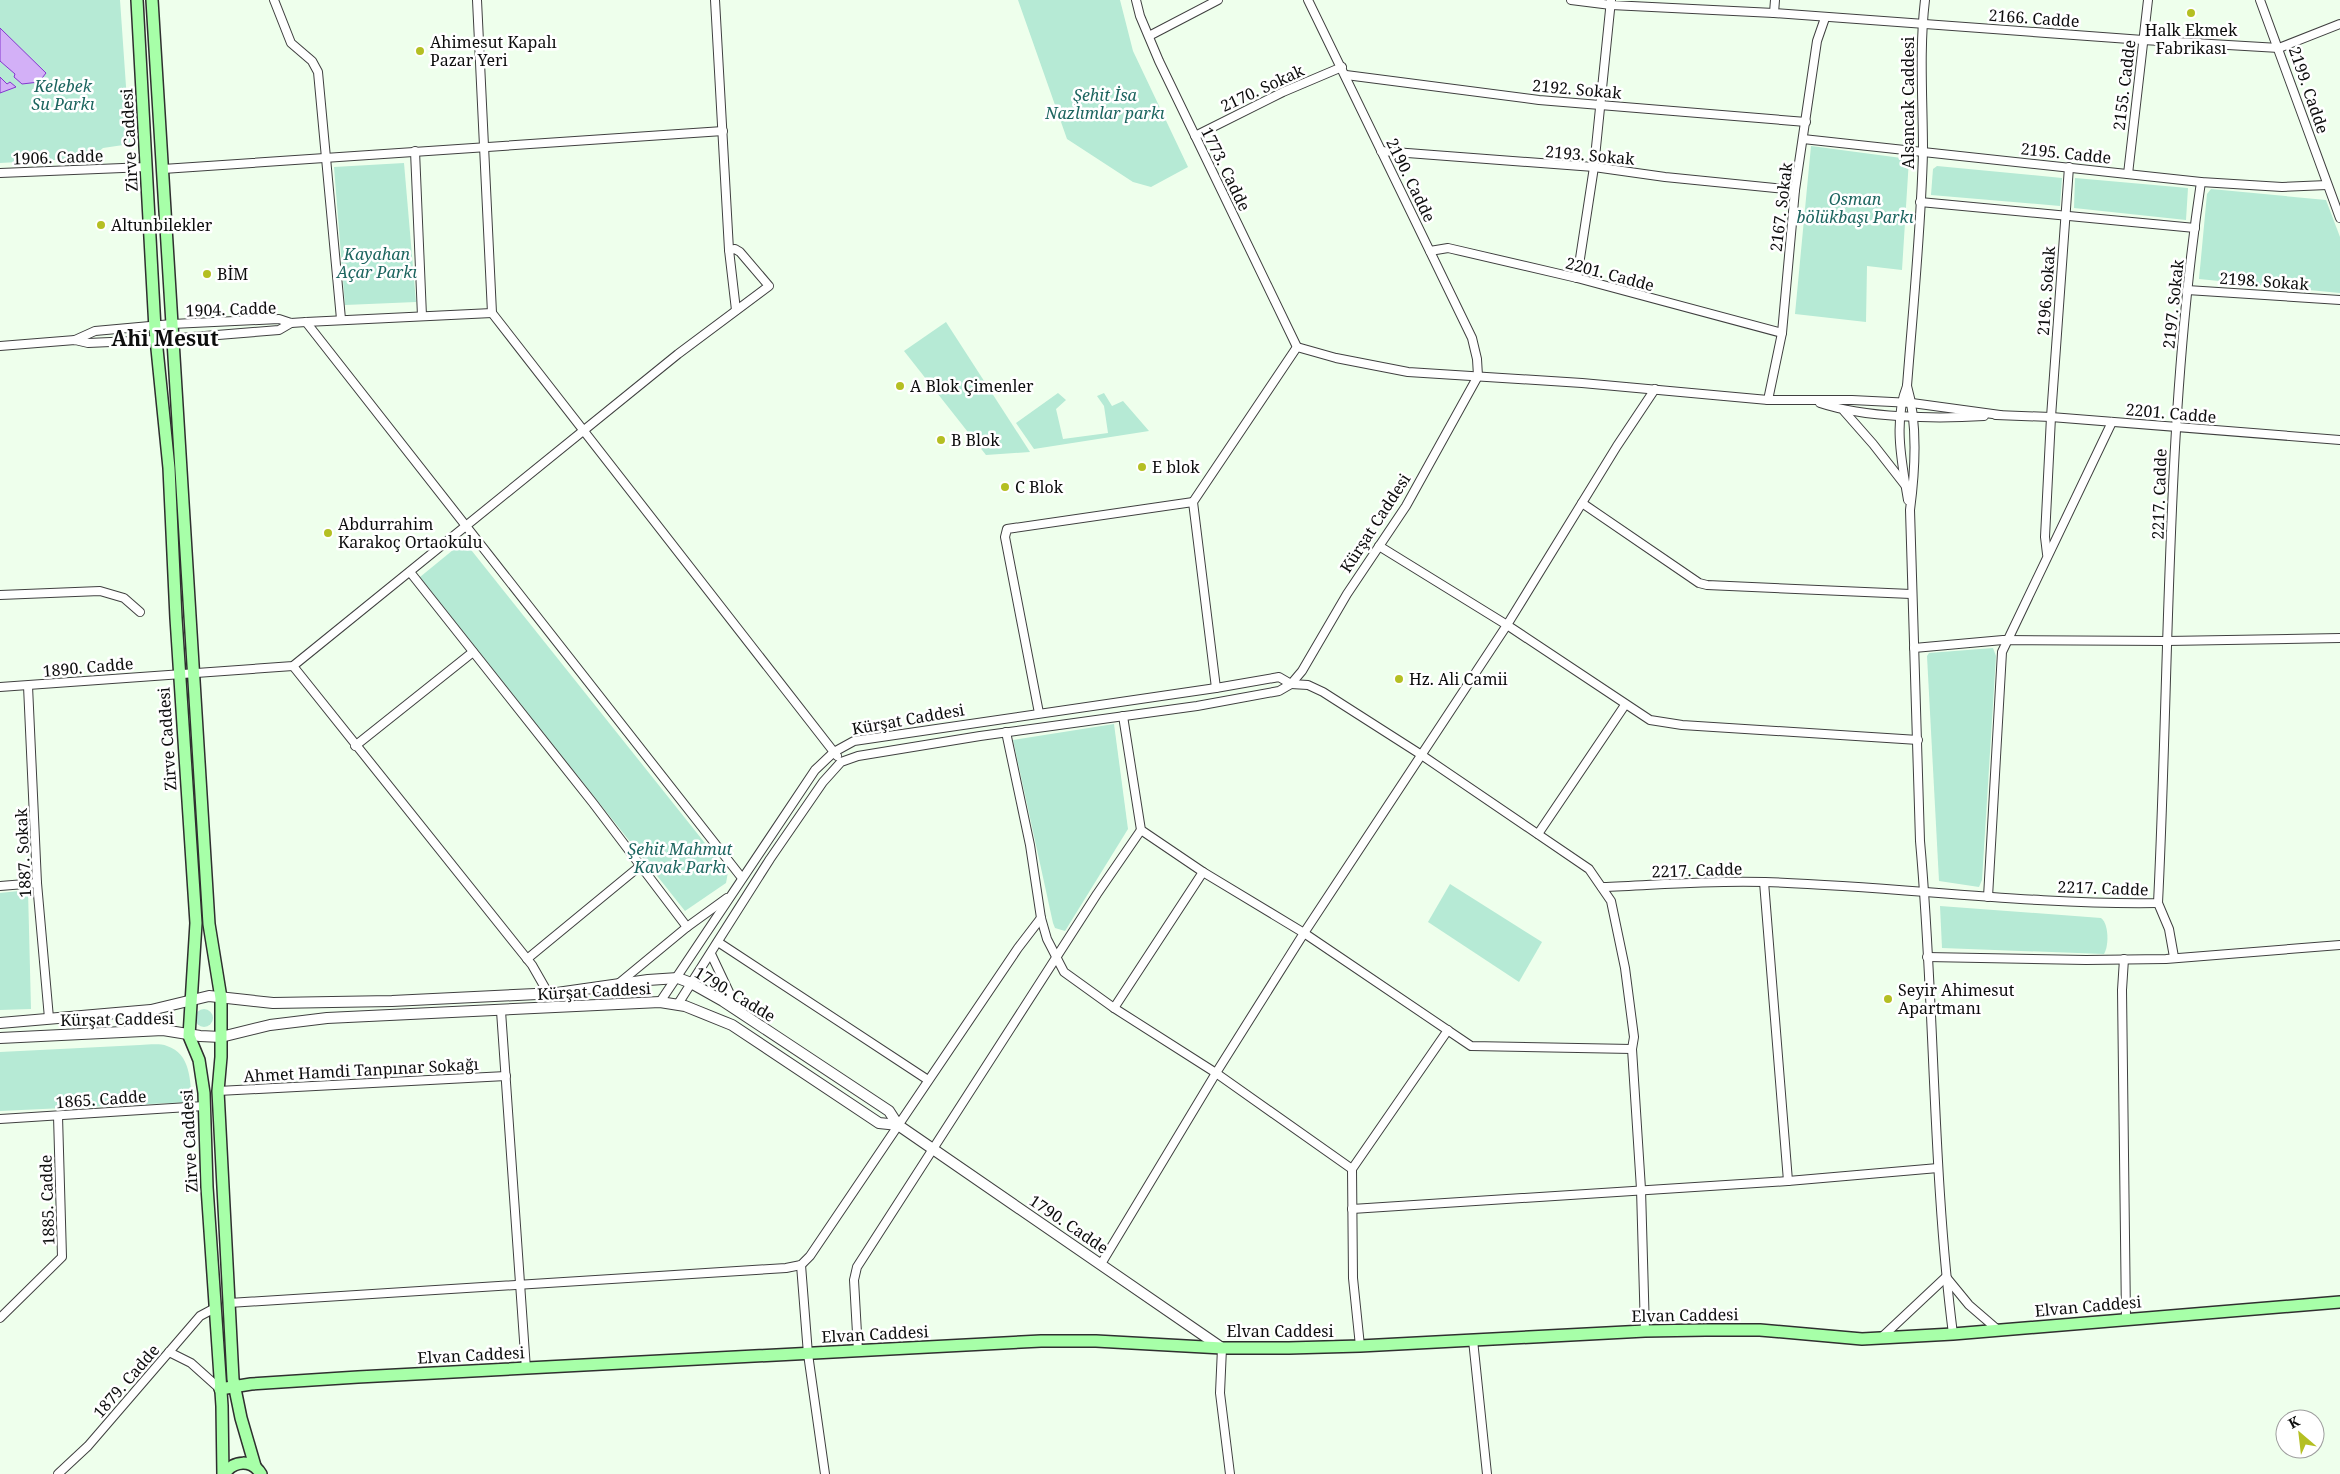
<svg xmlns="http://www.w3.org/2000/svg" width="2340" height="1474" viewBox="0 0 2340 1474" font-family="'Noto Serif',serif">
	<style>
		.green { fill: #b6ead5 }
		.water { fill: #d3b0f7; stroke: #8536cf }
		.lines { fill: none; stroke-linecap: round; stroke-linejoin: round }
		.minor-casing { stroke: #404040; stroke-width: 10 }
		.tertiary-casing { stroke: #404040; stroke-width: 12 }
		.secondary-casing { stroke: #2f2f2f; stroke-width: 14 }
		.minor { stroke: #fff; stroke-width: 8 }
		.tertiary { stroke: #fff; stroke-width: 10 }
		.secondary { stroke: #a7ffa8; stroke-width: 11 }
		.poi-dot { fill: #b4bf22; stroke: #fff; stroke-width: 2 }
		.labels { text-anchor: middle; stroke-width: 5; stroke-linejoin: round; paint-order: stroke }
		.street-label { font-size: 16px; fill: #0d0d0d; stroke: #fff }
		.poi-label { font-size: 16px; fill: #0d0d0d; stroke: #fff; text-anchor: start }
		.park-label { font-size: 16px; font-style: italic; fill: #1c655f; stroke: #fff }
		.district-label { font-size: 21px; font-weight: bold; fill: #0d0d0d; stroke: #fff }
	</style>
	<rect width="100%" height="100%" fill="#eeffec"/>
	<g class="green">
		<polygon points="0,0 120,0 130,144 103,148 91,158 0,163"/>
		<polygon points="1018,0 1120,0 1133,51 1188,167 1151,187 1133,182 1067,139"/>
		<polygon points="1811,146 1909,159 1902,270 1867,266 1866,322 1795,314"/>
		<polygon points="404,163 416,302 345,305 334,167"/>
		<polygon points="1937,166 2062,178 2060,206 1931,195 1933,169"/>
		<polygon points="2075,178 2188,188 2186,220 2074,208"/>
		<polygon points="2211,189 2326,200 2340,237 2340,293 2199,279 2207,194"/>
		<polygon points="946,322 1030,452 986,455 904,351"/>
		<polygon points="1058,393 1066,400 1056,409 1063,439 1108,433 1104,406 1097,396 1104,393 1112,406 1123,401 1149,431 1034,449 1016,423"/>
		<polygon points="464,541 728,872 726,883 685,911 420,577"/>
		<polygon points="1993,648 1996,656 1982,880 1979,887 1939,881 1927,656 1929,653"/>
		<polygon points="1114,724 1128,829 1065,931 1055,928 1053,923 1013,740"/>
		<polygon points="1450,884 1542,942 1519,982 1428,922"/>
		<polygon points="28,890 31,1009 0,1010 0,893"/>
		<path d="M1940,906L2101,918C2109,924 2109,946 2104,954L1942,948Z"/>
		<circle cx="204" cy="1018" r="9"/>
		<path d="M140,1045C148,1045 159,1043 167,1046C191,1054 190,1080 192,1102L0,1111V1052Z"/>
	</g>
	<g class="water">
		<polygon points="0,28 46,73 39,82 22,84 14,77 15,74 0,61"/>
		<polygon points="0,77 7,84 10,82 16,87 0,93"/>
	</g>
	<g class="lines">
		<defs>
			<g id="minor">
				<polyline points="274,0 291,43 312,61 318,72 341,319"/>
				<polyline points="477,0 492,313 837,756"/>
				<polyline points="715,0 729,250 736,310"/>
				<polyline points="1136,0 1140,16 1159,61 1297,347"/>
				<polyline points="1308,0 1472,338 1477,359 1478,376"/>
				<polyline points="1571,0 1611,5 1774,13 2143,40 2279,48 2340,24"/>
				<polyline points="2260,0 2340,218"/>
				<polyline points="1774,13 1775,0"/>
				<polyline points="1149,36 1218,0"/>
				<polyline points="1346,75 1539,100 1806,122"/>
				<polyline points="1195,136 1283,92 1342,67"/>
				<polyline points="1803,139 2201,182 2282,187 2327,185"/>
				<polyline points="415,151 422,316"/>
				<polyline points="1381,151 1594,167 1665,177 1795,190"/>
				<polyline points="163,169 723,131"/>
				<polyline points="0,173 147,167"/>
				<polyline points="2128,174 2148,0"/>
				<polyline points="1920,202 2195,228"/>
				<polyline points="1430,251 1448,248 1577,278 1782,333"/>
				<polyline points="1577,278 1594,167 1611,0"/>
				<polyline points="2187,290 2340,300"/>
				<polyline points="306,322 742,878"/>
				<polyline points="75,340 95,331 172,324 279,319 291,323 306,322 492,313"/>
				<polyline points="0,346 75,340 88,343 156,340 279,330 291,323"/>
				<path d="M1907,386C1918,423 1915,472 1910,510L1920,841C1935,1005 1932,1170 1953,1334"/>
				<polyline points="1768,400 1782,333 1795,190 1817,41 1825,18"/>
				<path d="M1820,403C1865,418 1936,419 1984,416"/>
				<polyline points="1844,411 1873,444 1905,485"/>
				<polyline points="1996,415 2051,417 2340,440"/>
				<path d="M1908,500C1902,464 1893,421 1907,386C1913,308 1921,230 1923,152C1923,101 1919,50 1925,0"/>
				<polyline points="1582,503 1699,583 1707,585 1911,594"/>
				<polyline points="1379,546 1507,625 1650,720 1682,725 1918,740"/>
				<polyline points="2047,554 2045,537 2051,417 2069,167"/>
				<polyline points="410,572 593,803 687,927"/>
				<polyline points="0,595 100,591 124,598 140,612"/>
				<polyline points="1914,648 2003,640 2167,641 2340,638"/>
				<polyline points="293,666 532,965 548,993"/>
				<polyline points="28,686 37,883 49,1018"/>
				<polyline points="0,687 293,666 678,354 769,286 740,252 735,249 729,250"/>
				<polyline points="1216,688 1193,502 1297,347 1336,358 1408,372 1582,383 1768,400 1852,400 1912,403 2000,415"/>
				<polyline points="1039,713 1005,537 1007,529 1193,502"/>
				<polyline points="1123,716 1141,830 1203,872 1304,933 1471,1046 1632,1049"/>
				<polyline points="1006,732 1030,845 1041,918 1047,939 1064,972 1114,1008 1216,1073 1352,1169 1353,1278 1360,1346"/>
				<polyline points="355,746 473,652"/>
				<polyline points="1538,834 1625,705"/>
				<polyline points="1764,882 1788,1181"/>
				<polyline points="0,886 37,883"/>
				<path d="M1602,887C1656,885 1711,880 1765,882C1896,886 2027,905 2158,903C2170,662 2165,421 2201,182"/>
				<polyline points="1988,897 2002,652 2112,422"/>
				<polyline points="2158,903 2169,929 2174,957"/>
				<polyline points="718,942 928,1080"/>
				<polyline points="711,954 737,1009"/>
				<polyline points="1927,957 2086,960 2166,959 2340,945"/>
				<polyline points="527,959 640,866"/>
				<polyline points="2124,959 2122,990 2126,1319"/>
				<polyline points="618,984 687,927 727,898"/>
				<polyline points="660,1002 815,770 834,752 854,741 1216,688 1279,677 1291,684 1308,685 1323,692 1420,754 1589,869 1611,901 1625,968 1634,1037 1632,1049 1641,1189 1645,1331"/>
				<polyline points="678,1004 770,859 823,782 841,762 858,756 980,736 1197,706 1279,691 1291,684 1302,671 1347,594 1406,506 1478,376"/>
				<polyline points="1114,1008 1203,872"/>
				<polyline points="501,1011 526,1369"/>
				<polyline points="218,1091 506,1076"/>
				<polyline points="0,1119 204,1106"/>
				<polyline points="1352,1169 1448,1030"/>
				<polyline points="1352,1209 1788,1181 1938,1168"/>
				<polyline points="1101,1264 1216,1073 1304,933 1507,625 1617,446 1655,389"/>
				<polyline points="801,1265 808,1354 825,1474"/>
				<polyline points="229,1303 786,1268 801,1265 810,1256 1018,948 1041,918"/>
				<polyline points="0,1318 62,1257 58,1116"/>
				<polyline points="1881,1338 1946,1277 1969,1305 1998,1330"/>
				<polyline points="1473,1340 1487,1474"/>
				<polyline points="1222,1348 1220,1393 1230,1474"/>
				<polyline points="858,1351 854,1280 857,1267 1097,894 1141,830"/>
				<polyline points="169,1352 191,1363 220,1389"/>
				<polyline points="58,1474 88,1446 200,1316 215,1308"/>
			</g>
			<g id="tertiary">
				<polyline points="0,1023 151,1010 209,996 273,1003 392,1001 557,993 648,980 678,978 691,983 723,1001 889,1111 898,1125 1222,1348"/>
				<polyline points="0,1038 163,1030 200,1036 221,1037 270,1025 327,1018 660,1002 685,1006 732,1025 879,1123 898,1125"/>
			</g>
			<g id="secondary">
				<polyline points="137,0 155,329 169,468 176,618 196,923 189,1036 199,1060 204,1093 207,1187 222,1406 223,1474"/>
				<polyline points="152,0 209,924 221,998 221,1057 218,1091 233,1379 241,1418 255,1466"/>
				<polyline points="220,1389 251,1384 358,1377 1041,1341 1096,1341 1222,1348 1289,1348 1360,1346 1645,1331 1706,1330 1760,1330 1862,1339 1953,1334 2340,1302"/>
				<path d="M224,1474C234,1460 252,1459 261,1474"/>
			</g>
		</defs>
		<use href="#minor" class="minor-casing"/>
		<use href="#tertiary" class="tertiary-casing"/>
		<use href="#secondary" class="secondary-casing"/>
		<use href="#minor" class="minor"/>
		<use href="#tertiary" class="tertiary"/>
		<use href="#secondary" class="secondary"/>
	</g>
	<g class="poi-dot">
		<circle cx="2191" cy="13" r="5"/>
		<circle cx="420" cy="51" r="5"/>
		<circle cx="101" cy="225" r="5"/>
		<circle cx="207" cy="274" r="5"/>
		<circle cx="900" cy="386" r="5"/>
		<circle cx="941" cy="440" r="5"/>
		<circle cx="1142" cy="467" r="5"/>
		<circle cx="1005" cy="487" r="5"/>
		<circle cx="328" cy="533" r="5"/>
		<circle cx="1399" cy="679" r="5"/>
		<circle cx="1888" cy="999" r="5"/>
	</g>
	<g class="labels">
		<g class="street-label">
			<text transform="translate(2034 18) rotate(4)" y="6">2166. Cadde</text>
			<text transform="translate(2124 85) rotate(-83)" y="6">2155. Cadde</text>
			<text transform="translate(1262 88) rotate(-25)" y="6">2170. Sokak</text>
			<text transform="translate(1577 89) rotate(5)" y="6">2192. Sokak</text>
			<text transform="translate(2309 90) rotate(71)" y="6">2199. Cadde</text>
			<text transform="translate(1908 103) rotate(-90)" y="6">Alsancak Caddesi</text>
			<text transform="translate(129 140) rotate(-93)" y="6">Zirve Caddesi</text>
			<text transform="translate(2066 153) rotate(6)" y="6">2195. Cadde</text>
			<text transform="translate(1590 155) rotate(5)" y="6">2193. Sokak</text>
			<text transform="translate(58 157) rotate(-2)" y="6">1906. Cadde</text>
			<text transform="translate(1226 169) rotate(64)" y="6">1773. Cadde</text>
			<text transform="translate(1411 180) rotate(64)" y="6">2190. Cadde</text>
			<text transform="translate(1781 207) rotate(-83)" y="6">2167. Sokak</text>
			<text transform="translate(1610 274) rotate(15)" y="6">2201. Cadde</text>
			<text transform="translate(2264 281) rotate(4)" y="6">2198. Sokak</text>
			<text transform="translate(2046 291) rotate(-86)" y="6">2196. Sokak</text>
			<text transform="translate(2173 304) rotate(-84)" y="6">2197. Sokak</text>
			<text transform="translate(231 309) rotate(-2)" y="6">1904. Cadde</text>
			<text transform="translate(2171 413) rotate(5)" y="6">2201. Cadde</text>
			<text transform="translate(2159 494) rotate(-88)" y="6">2217. Cadde</text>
			<text transform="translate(1375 523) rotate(-57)" y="6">Kürşat Caddesi</text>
			<text transform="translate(88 667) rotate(-5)" y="6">1890. Cadde</text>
			<text transform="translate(908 719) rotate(-10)" y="6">Kürşat Caddesi</text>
			<text transform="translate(167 739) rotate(-94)" y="6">Zirve Caddesi</text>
			<text transform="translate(23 853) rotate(-93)" y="6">1887. Sokak</text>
			<text transform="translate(1697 870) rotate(-2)" y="6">2217. Cadde</text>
			<text transform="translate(2103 888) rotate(2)" y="6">2217. Cadde</text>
			<text transform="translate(594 991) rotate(-3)" y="6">Kürşat Caddesi</text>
			<text transform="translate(735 994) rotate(31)" y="6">1790. Cadde</text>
			<text transform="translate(117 1019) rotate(-1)" y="6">Kürşat Caddesi</text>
			<text transform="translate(361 1070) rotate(-3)" y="6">Ahmet Hamdi Tanpınar Sokağı</text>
			<text transform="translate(101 1099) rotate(-4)" y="6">1865. Cadde</text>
			<text transform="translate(189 1141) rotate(-93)" y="6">Zirve Caddesi</text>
			<text transform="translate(47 1200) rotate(-92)" y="6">1885. Cadde</text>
			<text transform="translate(1069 1224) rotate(34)" y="6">1790. Cadde</text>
			<text transform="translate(2088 1306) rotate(-5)" y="6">Elvan Caddesi</text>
			<text transform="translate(1685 1315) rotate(-1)" y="6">Elvan Caddesi</text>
			<text x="1280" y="1337">Elvan Caddesi</text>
			<text transform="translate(875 1334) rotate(-3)" y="6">Elvan Caddesi</text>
			<text transform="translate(471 1355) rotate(-3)" y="6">Elvan Caddesi</text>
			<text transform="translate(126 1381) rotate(-49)" y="6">1879. Cadde</text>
		</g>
		<g class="poi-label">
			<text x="2191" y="36" text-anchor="middle">Halk Ekmek<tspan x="2191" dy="18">Fabrikası</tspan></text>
			<text x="430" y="48">Ahimesut Kapalı<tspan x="430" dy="18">Pazar Yeri</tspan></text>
			<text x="111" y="231">Altunbilekler</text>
			<text x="217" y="280">BİM</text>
			<text x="910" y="392">A Blok Çimenler</text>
			<text x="951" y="446">B Blok</text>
			<text x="1152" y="473">E blok</text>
			<text x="1015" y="493">C Blok</text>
			<text x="338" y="530">Abdurrahim<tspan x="338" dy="18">Karakoç Ortaokulu</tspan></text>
			<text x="1409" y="685">Hz. Ali Camii</text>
			<text x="1898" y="996">Seyir Ahimesut<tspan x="1898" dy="18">Apartmanı</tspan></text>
		</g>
		<g class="park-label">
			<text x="63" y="92">Kelebek<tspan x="63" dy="18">Su Parkı</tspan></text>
			<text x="1105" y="101">Şehit İsa<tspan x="1105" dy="18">Nazlımlar parkı</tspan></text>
			<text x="1855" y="205">Osman<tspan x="1855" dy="18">bölükbaşı Parkı</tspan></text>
			<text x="377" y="260">Kayahan<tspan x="377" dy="18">Açar Parkı</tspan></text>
			<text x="680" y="855">Şehit Mahmut<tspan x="680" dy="18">Kavak Parkı</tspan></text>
		</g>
		<g class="district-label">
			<text x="165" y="346">Ahi Mesut</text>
		</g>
	</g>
	<g transform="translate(2300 1434) rotate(332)"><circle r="24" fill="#ffffff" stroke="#9e9e9e"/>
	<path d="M0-4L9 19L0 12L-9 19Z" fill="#b4bf22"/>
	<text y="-8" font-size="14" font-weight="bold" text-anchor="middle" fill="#0d0d0d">K</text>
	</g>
</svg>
